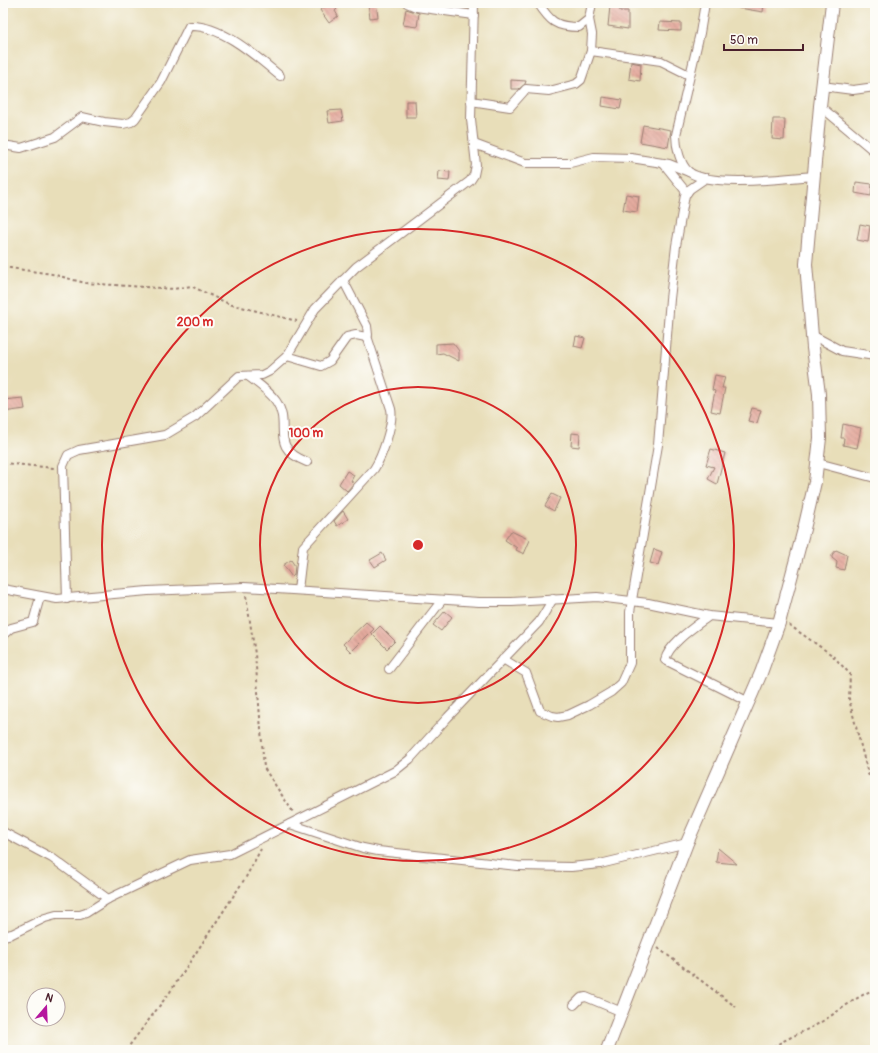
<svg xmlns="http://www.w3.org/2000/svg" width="878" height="1053" viewBox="0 0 878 1053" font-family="Pangolin,sans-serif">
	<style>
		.building { fill: url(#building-back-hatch) }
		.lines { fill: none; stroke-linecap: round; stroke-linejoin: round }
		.street-casing { stroke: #997e72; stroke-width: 10 }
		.secondary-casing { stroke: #997e72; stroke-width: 14 }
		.path { stroke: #997e72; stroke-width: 2; stroke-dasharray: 3 3; stroke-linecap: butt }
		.street { stroke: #fff; stroke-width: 8 }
		.secondary { stroke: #fff; stroke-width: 12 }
		.ring { fill: none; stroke: #d62828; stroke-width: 2 }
		.centre { fill: #d62828; stroke: #fdfcf7; stroke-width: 2 }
		.ring-label { font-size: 12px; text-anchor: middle; font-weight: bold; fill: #d62828; stroke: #fdfcf7; stroke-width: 4; stroke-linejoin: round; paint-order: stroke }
	</style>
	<defs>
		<pattern id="building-back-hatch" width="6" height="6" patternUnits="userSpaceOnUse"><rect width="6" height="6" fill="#e4a99c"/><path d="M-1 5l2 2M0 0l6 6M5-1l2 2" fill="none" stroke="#bb897f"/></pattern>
	</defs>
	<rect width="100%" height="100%" fill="#fdfcf7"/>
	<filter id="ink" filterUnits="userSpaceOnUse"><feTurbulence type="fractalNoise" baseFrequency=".025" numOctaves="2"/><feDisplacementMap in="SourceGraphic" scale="8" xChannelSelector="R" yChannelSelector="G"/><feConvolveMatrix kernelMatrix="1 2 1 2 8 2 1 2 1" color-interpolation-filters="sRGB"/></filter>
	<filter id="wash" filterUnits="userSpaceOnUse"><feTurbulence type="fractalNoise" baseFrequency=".012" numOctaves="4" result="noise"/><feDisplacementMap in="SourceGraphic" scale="16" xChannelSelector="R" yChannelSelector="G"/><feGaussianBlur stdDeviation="0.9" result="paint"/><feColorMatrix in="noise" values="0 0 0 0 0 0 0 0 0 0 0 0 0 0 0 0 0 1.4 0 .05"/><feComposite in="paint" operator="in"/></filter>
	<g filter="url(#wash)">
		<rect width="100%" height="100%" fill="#e8deb9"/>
		<g id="blocks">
			<g class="building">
				<polygon points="329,3 333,3 337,9 335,11 338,16 329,23 320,10"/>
				<polygon points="368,3 376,3 378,17 370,18"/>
				<polygon points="739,3 764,3 763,12 739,8"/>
				<polygon points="619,5 620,11 628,11 628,29 608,26 610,6"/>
				<polygon points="406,9 419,13 417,27 403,25"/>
				<polygon points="660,22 681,23 681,31 659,30"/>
				<polygon points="631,62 641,64 640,81 629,79"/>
				<polygon points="511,80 526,81 525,84 519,89 511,89"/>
				<polygon points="603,97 622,100 620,109 602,106"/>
				<polygon points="406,101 415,101 416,117 406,117"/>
				<polygon points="341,110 343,121 329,123 327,111"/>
				<polygon points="773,119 785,119 784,140 772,139"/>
				<polygon points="643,125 671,130 668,147 640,142"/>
				<polygon points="439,171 450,172 449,181 438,180"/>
				<polygon points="856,182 872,184 871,196 855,193"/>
				<polygon points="626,194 639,196 637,212 623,210"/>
				<polygon points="860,224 870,226 868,242 857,240"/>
				<polygon points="576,336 585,338 582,348 574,346"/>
				<polygon points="453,343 459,351 459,361 443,353 436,354 436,344"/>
				<polygon points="715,375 725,377 722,388 725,388 720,413 711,411 715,391 712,390"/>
				<polygon points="23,398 25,409 3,412 3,400"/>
				<polygon points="752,408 761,410 757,423 748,421"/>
				<polygon points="843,424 861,428 857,448 843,445 844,438 841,438"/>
				<polygon points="572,433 580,434 579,447 571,446"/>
				<polygon points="711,449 725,453 717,484 708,479 714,467 706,465"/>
				<polygon points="347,471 354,475 351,481 354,483 347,491 339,484"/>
				<polygon points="552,494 560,498 554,511 545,506"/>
				<polygon points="343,511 348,519 337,526 334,521"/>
				<polygon points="511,531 530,540 524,554 516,550 517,548 505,540"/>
				<polygon points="654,549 662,552 658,565 650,563"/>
				<polygon points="836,550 847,555 844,570 836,568 837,562 832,558 832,555"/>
				<polygon points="382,553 386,560 375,567 370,560"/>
				<polygon points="291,560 295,566 294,575 292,577 283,565"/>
				<polygon points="445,611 452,617 441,631 433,625"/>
				<polygon points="366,622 374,629 351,652 343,644"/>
				<polygon points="380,626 395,641 387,649 372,634"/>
				<polygon points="718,848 737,864 716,862"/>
			</g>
		</g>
	</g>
	<g filter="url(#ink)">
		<use href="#blocks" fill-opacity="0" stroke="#997e72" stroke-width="1"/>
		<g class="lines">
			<defs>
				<g id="street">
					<polyline points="407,3 416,7 474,15"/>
					<path d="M538,3C550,21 555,27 579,27L589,19L592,3"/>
					<path d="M705,3L700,33L676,135C676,146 680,165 689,172C711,188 787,178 815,176"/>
					<polyline points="591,51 661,61 689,75"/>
					<polyline points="822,86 853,90 875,87"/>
					<polyline points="471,101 510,107 526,89 549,91 576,84 581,80 591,51 592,34 589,19"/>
					<polyline points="820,106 875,152"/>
					<polyline points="474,144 525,163 570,163 594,157 631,158 669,164 689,172"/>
					<path d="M3,145L21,148L55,137L82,117L104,122L123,124L131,122L135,119L161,82L189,26C221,24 257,57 280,76"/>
					<polyline points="663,163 687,193"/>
					<polyline points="812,335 842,351 875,356"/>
					<polyline points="287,356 321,366 330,361 347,337 356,335 366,337 368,335 367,326 343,280"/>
					<path d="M248,376C257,383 269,391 276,401C293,426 267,446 307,462"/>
					<polyline points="818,463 875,478"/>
					<polyline points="3,589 57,599 148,591 244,587 479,602 512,602 597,597 648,603 709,616 779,623"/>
					<path d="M298,590L303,547L374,469C382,457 394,423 391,409L367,336"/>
					<polyline points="67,599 63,466 68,455 79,450 165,435 195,417 239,376 262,375 270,371 287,356 315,309 356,267 470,181 474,175 476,165 471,119 474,3"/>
					<path d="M709,616C696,626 669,643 665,660L749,702"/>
					<polyline points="3,635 11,628 33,622 40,597"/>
					<polyline points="503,659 526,673 540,711 552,716 558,717 568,715 589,705 611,692 621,683 630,663 630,612 658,445 670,299 676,246 685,195 690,189 706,178"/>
					<polyline points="389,669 442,600"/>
					<polyline points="290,824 363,848 378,851 518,866 571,867 600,864 687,843"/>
					<polyline points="3,832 52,858 108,899"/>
					<polyline points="3,936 12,934 45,918 56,915 80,915 86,913 108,899 190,860 230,854 395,771 410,759 448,717 539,622 553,599"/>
					<polyline points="574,1005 581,998 586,997 622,1012"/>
				</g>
				<polyline id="secondary" points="607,1050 687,843 761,673 779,623 804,529 815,482 820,438 819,394 813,348 806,264 820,106 832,3"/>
			</defs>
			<use href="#street" class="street-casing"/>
			<use href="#secondary" class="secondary-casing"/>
			<g class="path">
				<polyline points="3,267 52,274 85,283 174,289 191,286 229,304 297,321"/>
				<polyline points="3,463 54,468"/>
				<polyline points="246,596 255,654 264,768 293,812"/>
				<polyline points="789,625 832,655 850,674 849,699 868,774 875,785"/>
				<polyline points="658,948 736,1007"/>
				<polyline points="126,1050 170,992 246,877 261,849"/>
				<path d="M768,1050C783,1040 799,1034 814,1026C835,1015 853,998 875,989"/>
			</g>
			<use href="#street" class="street"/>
			<use href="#secondary" class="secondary"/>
		</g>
	</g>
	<g class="ring">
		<circle cx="418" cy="545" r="158"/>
		<circle cx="418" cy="545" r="316"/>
	</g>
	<circle cx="418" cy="545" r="6" class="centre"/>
	<g class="ring-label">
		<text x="195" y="326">200 m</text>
		<text x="306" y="437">100 m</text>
	</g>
	<rect width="878" height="1053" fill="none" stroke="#fdfcf7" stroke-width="16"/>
	<g transform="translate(46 1007) rotate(19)"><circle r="19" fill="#fdfcf7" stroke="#b5a4a5"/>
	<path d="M0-3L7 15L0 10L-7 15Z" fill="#b5179e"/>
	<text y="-6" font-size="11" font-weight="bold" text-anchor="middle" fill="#4a1f2b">N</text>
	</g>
	<path d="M724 44v6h79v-6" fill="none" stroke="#4a1f2b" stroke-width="2"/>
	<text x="730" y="44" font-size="12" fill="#4a1f2b" stroke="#fdfcf7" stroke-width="3" paint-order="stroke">50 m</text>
</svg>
